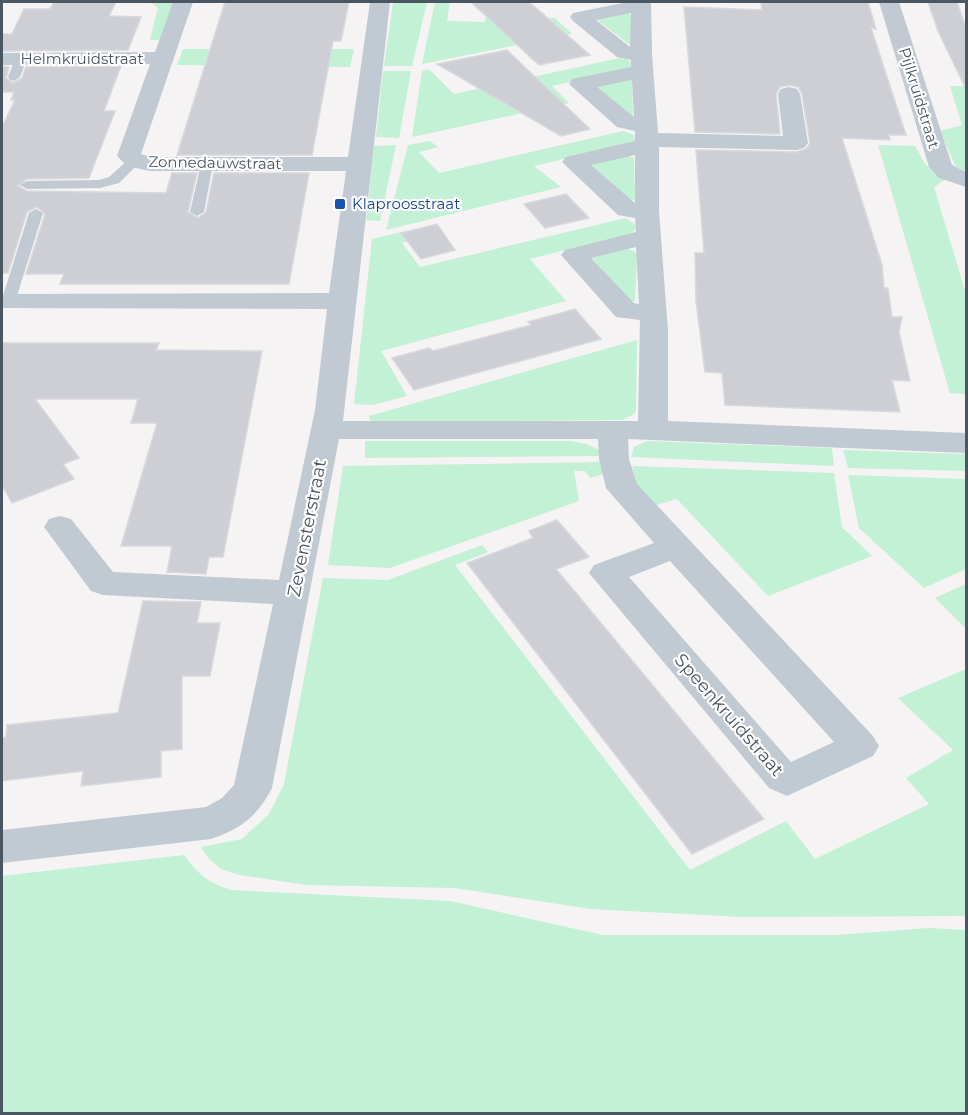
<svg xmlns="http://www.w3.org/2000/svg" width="968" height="1115" viewBox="0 0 968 1115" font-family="Montserrat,sans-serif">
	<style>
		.green { fill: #c3f1d5 }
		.building { fill: #cdcfd5; stroke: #d7d9de; stroke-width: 1.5 }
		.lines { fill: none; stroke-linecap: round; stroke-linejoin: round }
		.service { fill: #c1cad2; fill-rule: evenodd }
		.minor { fill: #c1cad2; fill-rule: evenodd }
		.transit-dot { fill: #1a4fb4; stroke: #fff; stroke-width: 2 }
		.labels { text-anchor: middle; stroke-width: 4.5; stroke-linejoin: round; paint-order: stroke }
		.far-street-label { font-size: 15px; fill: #4a5661; stroke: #fff }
		.far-transit-label { font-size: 15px; fill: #164399; stroke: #fff; text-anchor: start }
		.street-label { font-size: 18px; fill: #4a5661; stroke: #fff }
	</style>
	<rect width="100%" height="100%" fill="#f5f3f3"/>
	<g class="green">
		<polygon points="150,2 173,2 173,11 161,40 150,40 158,8"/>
		<polygon points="393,2 427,2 412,66 384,66"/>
		<polygon points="435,2 450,2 447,21 485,22 487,12 545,13 545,18 555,18 572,34 422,64"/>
		<polygon points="629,13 632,17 630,45 595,18"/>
		<polygon points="183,49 354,49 350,67 177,65"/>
		<polygon points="620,58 626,59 632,63 630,68 552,86 569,103 412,137 422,71 429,69 454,94"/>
		<polygon points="383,71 411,71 399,138 376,137"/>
		<polygon points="632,80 633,116 628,117 596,89 597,83"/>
		<polygon points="950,86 966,86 966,171 956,167 940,131 962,125"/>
		<polygon points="623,131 634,135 635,142 534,166 561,187 386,230 408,145 430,141 438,147 419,152 439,173"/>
		<polygon points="396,145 380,221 366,220 374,146"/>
		<polygon points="878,145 915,146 925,164 946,179 934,187 966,294 966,394 950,393"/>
		<polygon points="626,155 634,158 635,199 629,201 592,166 594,161"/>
		<polygon points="626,218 635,224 636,229 632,233 530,259 566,301 381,351 407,396 373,405 354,404 372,239 410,230 417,238 402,243 420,267"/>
		<polygon points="625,248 634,251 637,255 635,301 629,301 590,256"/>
		<polygon points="637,340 636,410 634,414 622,420 371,422 369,416"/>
		<polygon points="365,441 571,441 587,444 599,450 601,456 365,458"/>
		<polygon points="647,441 832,448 834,466 631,457 634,447"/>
		<polygon points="843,450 966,454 966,471 848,468"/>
		<polygon points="601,462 604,474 590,478 585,471 574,471 579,501 390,568 328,565 343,466"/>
		<polygon points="632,466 834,473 842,527 872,556 768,596 677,499 653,506 636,483"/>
		<polygon points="848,475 966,479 966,569 924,588 859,528"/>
		<polygon points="482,545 488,552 455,565 690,870 786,821 815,859 929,804 906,778 953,750 898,698 966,669 966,916 742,917 591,909 455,888 306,885 240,875 221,869 209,859 201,847 242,839 269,814 284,784 323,578 388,580"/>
		<polygon points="966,584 966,629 935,598"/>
		<path d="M184,855C199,875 207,882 231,890L450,901L603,935H836L928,928L966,930V1113H2V876Z"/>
	</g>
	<g class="building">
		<polygon points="54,2 116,2 109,16 141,17 128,50 2,51 2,34 12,34 24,9 50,9"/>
		<polygon points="225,2 349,2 341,41 333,41 312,155 177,155"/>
		<polygon points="471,2 529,2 590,55 539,65"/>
		<polygon points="761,2 868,2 876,29 871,28 906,135 889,135 890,140 842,138 882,265 884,288 888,288 892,317 902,317 899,332 910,381 892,380 900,412 725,405 722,373 705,372 696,301 695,253 704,253 696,150 796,152 806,149 810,143 802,94 798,87 790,85 780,87 776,94 780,134 695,132 684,7 762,10"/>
		<polygon points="928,2 957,2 966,28 966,89 938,31"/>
		<polygon points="507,50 590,129 561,136 437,64"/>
		<polygon points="121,66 104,111 115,111 89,178 27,179 18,186 27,191 166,193 172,173 197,173 188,212 198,218 206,212 214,173 309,173 289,284 60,284 64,274 26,274 45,214 37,207 27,212 8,273 2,273 2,127 15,100 11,100 14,92 2,92 2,67 9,67 6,78 13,83 22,78 26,67"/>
		<polygon points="566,194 589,218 545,228 524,204"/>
		<polygon points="437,224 455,250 421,259 401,233"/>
		<polygon points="575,309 601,339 414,390 392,358 429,348 433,351 531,325 528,322"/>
		<polygon points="2,343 159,343 156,350 262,351 223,557 209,557 206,574 167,572 172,546 121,546 157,423 131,423 138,399 35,399 79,458 63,464 74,479 12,503 2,485"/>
		<polygon points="557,520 589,557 556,569 764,819 692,854 467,563 533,538 529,531"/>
		<polygon points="143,601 201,602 197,623 220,623 210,676 182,676 182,749 161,751 161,777 81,786 83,771 2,781 2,738 6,737 7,725 118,713"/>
	</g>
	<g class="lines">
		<g class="service">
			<polygon points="21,56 27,59 20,77 14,81 10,80 8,77 15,59"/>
			<polygon points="135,157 141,161 119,183 100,188 27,189 20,185 27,181 99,180 109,177 130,158"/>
			<polygon points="207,160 213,164 204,212 197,216 190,212 201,164"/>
			<polygon points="36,209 43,213 15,302 13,305 3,305 2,299 29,213"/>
		</g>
		<g class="minor">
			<path d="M173,2H193L141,154L150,157H348L370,2H390L343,421H638L640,320L616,317L561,255L565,250L636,232L635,218L618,215L562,162L566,157L635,141V131L617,127L569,84L572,79L631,67V60L617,57L573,21L570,17L573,13L628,2H651L652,54L658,133L783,136L778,94L781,89L789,87L797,89L800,94L808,143L804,148L796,150L659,147V211L668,331V421L966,433V453L628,439L629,459L637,484L873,736L879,746L873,756L787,796L769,788L589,573L594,565L654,543L606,488L599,459L598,439H339L272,788C258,816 240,829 211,839L2,863V830L206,807L222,798L234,785L273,604L103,595L91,591L44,527L49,519L60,516L71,519L113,572L279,580L315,410L327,309L2,308V296L8,294L329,293L346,171H150L127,166L117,156L150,64L2,65V53L155,52ZM631,13L630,47L596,20ZM632,80L634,117L597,87ZM635,155V203L591,165ZM636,247L639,304L634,303L591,258ZM670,561L834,742L791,762L629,577Z"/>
			<polygon points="879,2 899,2 952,165 966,172 966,187 939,178 929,167"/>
		</g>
	</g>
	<rect class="transit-dot" x="334" y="198" width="12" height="12" rx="3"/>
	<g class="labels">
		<g class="far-street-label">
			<text x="82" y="64">Helmkruidstraat</text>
			<text transform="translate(919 98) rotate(73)" y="5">Pijlkruidstraat</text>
			<text transform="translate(215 163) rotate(1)" y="5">Zonnedauwstraat</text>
		</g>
		<g class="far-transit-label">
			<text x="352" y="209">Klaproosstraat</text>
		</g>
		<g class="street-label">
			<text transform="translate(307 528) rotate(-79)" y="6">Zevensterstraat</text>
			<text transform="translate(729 715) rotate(49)" y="6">Speenkruidstraat</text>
		</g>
	</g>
	<rect width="968" height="1115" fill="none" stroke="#4a5661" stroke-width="6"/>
</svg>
